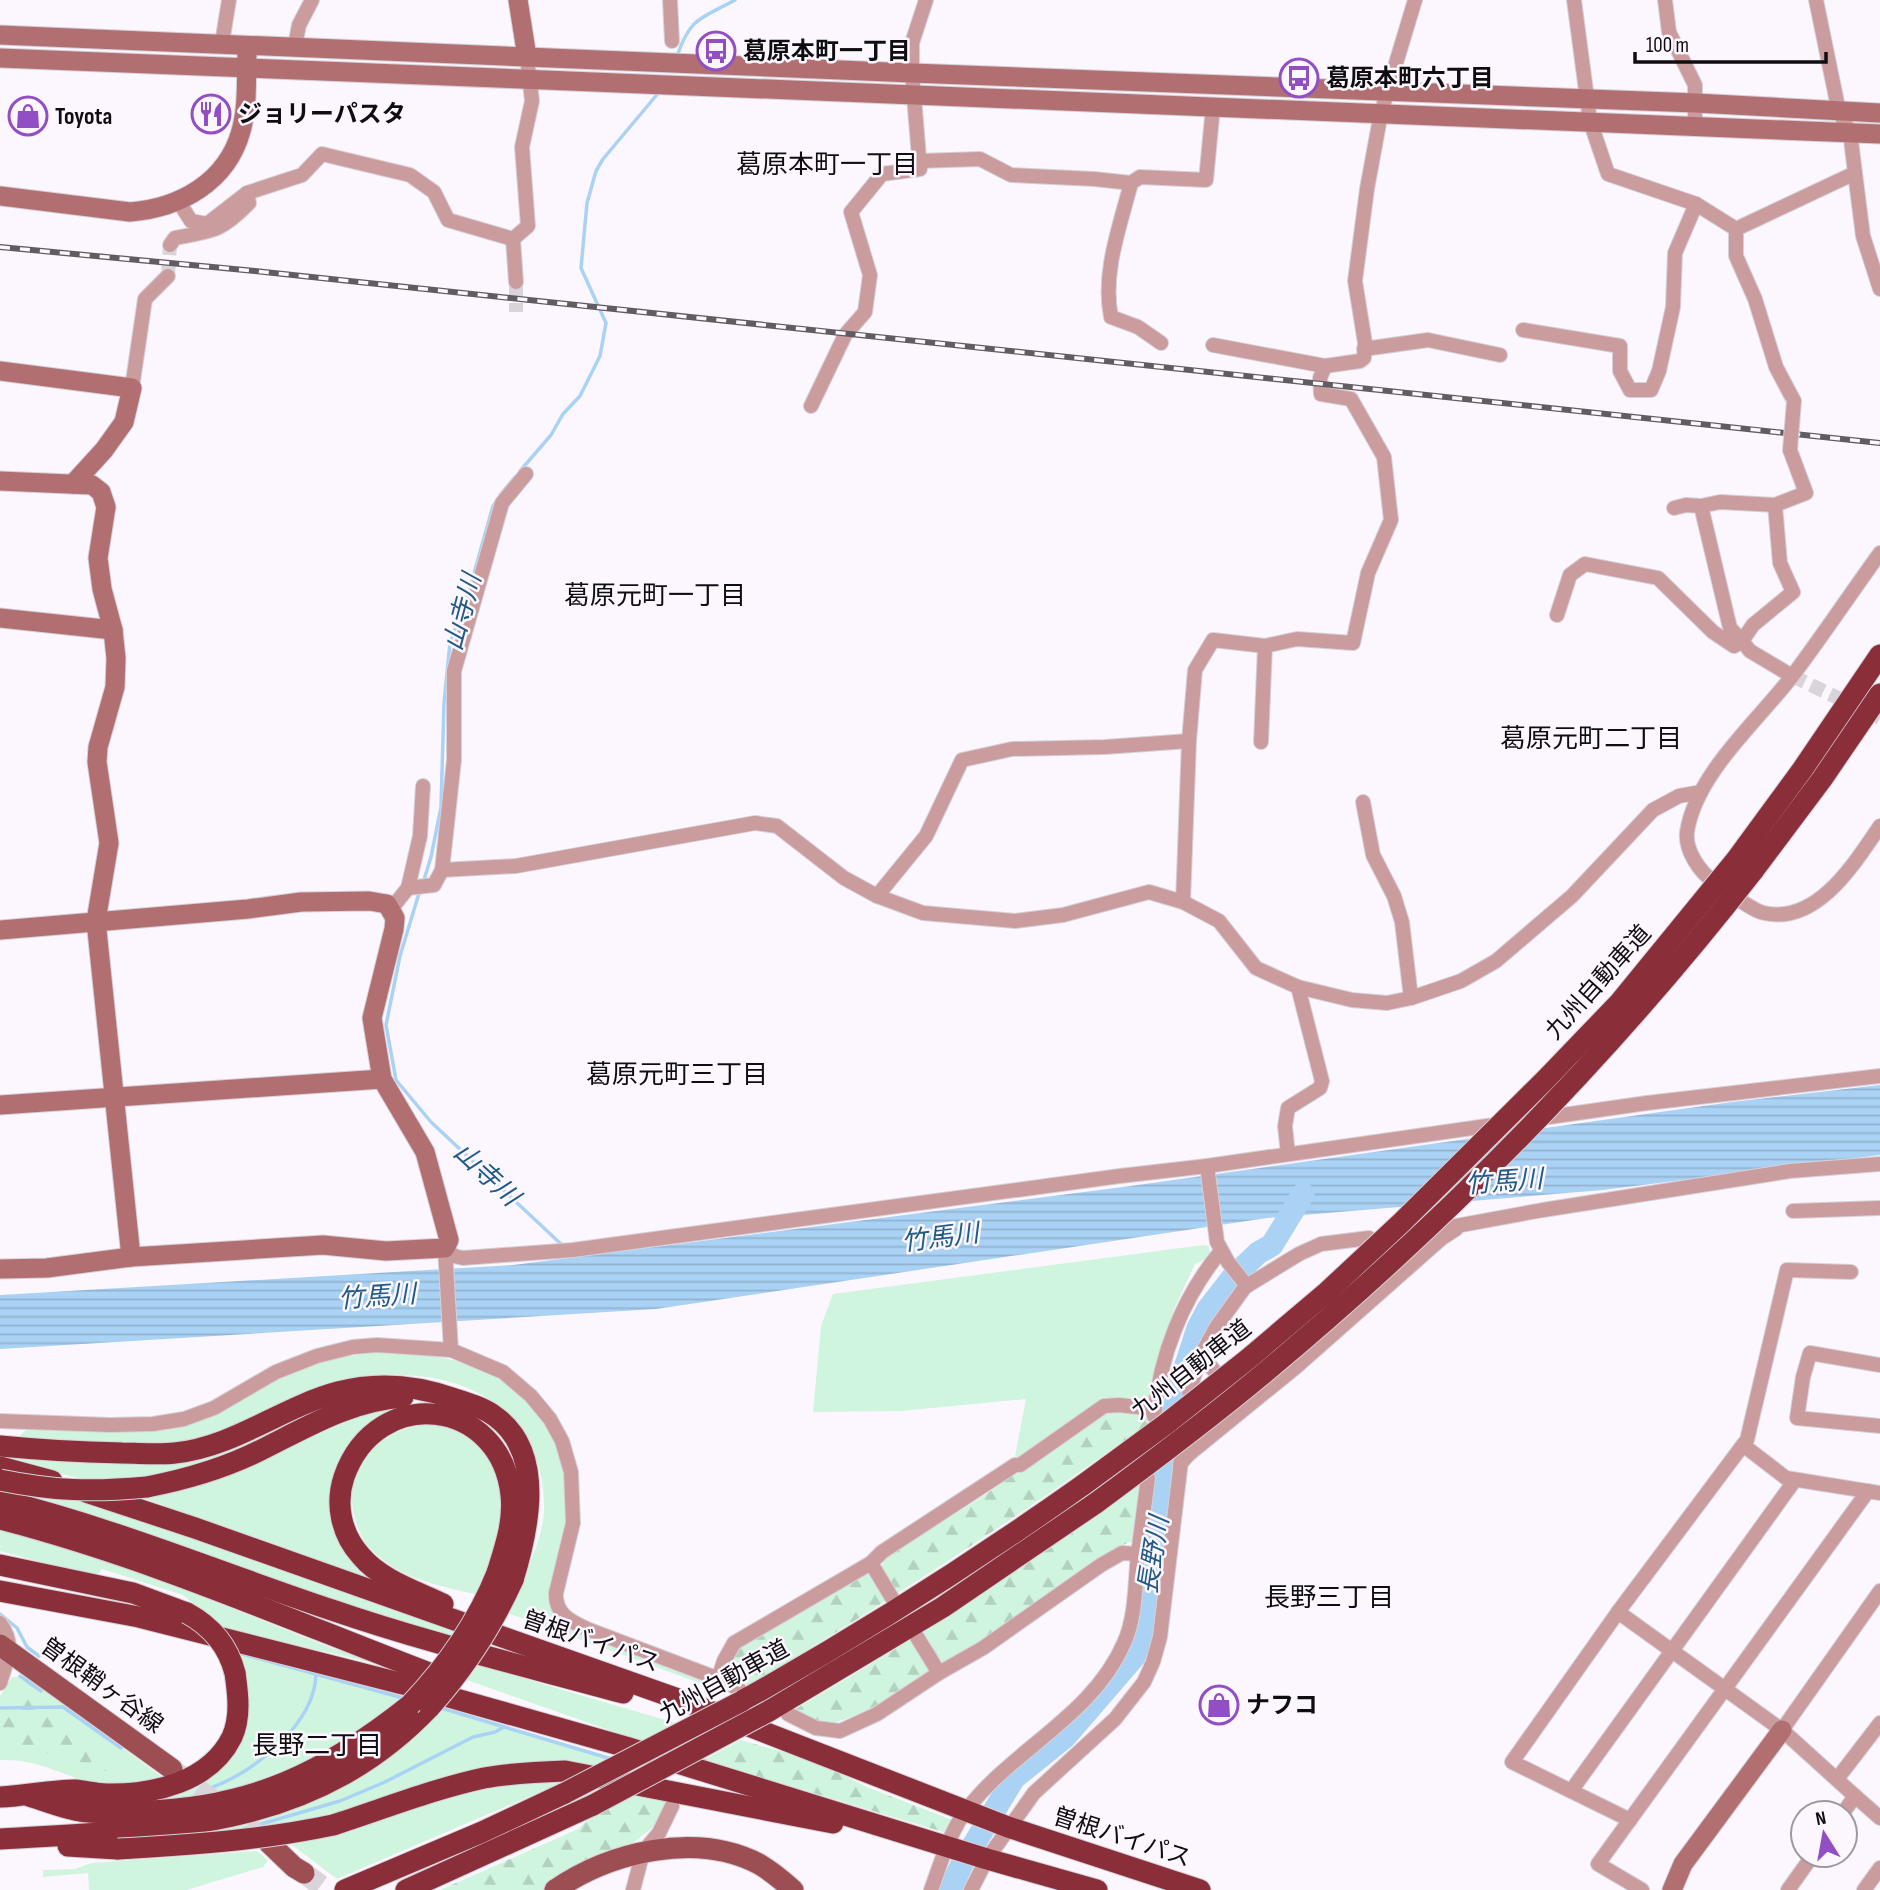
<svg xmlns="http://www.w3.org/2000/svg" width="1880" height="1890" viewBox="0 0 1880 1890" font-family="'Sofia Sans Condensed','Noto Sans JP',sans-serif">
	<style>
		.grass { fill: #d0f5df }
		.forest { fill: url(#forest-firs) }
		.water { fill: url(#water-rules) }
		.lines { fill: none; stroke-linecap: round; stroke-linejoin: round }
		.stream { stroke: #aad2f4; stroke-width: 3.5 }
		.river { stroke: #aad2f4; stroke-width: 23 }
		.street-tunnel { stroke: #d9d3da; stroke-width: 14; stroke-dasharray: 14 7; stroke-linecap: butt }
		.primary-tunnel { stroke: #d9d3da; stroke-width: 21; stroke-dasharray: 21 10; stroke-linecap: butt }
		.street-casing { stroke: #d6d1d8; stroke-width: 16 }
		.secondary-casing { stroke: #d6d1d8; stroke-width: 21 }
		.primary-casing { stroke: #d6d1d8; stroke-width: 23 }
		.highway-casing { stroke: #d6d1d8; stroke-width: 23 }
		.street { stroke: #cb9c9d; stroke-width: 14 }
		.secondary { stroke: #b16f72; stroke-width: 19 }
		.primary { stroke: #9d4e53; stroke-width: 21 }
		.highway { stroke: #8a2f39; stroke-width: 21 }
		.rail-casing { stroke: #605c61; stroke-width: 6 }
		.rail { stroke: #fcf6fe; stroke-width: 3.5; stroke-dasharray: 10; stroke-linecap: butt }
		.street-bridge-casing { stroke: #d6d1d8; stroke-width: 16; stroke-linecap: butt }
		.highway-bridge-casing { stroke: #d6d1d8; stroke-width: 23; stroke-linecap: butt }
		.street-bridge { stroke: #cb9c9d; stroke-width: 14 }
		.highway-bridge { stroke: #8a2f39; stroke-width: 21 }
		.labels { text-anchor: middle; stroke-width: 5; stroke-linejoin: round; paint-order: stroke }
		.poi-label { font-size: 24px; font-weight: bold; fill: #100d11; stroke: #fcf6fe; text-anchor: start }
		.street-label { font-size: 24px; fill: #100d11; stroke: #fcf6fe }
		.neighbourhood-label { font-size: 26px; fill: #100d11; stroke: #fcf6fe }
		.water-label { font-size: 26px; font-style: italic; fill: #1f5a86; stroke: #fcf6fe }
	</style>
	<defs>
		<pattern id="forest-firs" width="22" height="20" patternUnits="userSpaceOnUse" patternTransform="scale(1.75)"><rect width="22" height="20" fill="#d0f5df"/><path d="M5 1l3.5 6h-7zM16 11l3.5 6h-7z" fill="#b2d1be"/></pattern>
		<pattern id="water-rules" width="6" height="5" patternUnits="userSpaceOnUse" patternTransform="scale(1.75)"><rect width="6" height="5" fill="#aad2f4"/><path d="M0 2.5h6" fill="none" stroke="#91b3d0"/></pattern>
	</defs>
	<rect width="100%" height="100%" fill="#fcf6fe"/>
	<g class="grass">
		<polygon points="1203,1245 1209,1246 1210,1253 1204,1260 1195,1264 1174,1309 1164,1343 1153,1401 1117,1401 1018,1461 1015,1456 1026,1399 901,1411 813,1412 821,1326 833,1294"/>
		<path d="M377,1352C408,1354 439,1355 468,1364C540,1387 571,1454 567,1525C566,1549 555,1575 549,1598L557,1617L704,1680L705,1685L507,1613C521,1581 543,1544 544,1508C545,1412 466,1368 378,1376C360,1378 339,1389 323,1396C272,1415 221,1438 167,1446C153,1448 138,1445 124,1444C89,1442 54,1439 19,1436L29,1428H166L299,1370L330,1359Z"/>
		<path d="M411,1404H429C420,1406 408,1406 397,1409C360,1420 339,1454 331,1490L380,1584L138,1496L337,1420L384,1406Z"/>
		<polygon points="335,1405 255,1446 171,1476 101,1484 0,1458 0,1452 139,1464"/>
		<path d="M424,1425C433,1425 443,1425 451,1428C519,1455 507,1544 475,1594C438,1586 395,1577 369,1547C362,1540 358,1528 355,1518C341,1471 377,1430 424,1425Z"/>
		<polygon points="23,1494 82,1499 459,1629 452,1639 397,1623 72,1508 23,1496"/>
		<polygon points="0,1528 105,1558 334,1649 373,1658 416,1674 332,1653 223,1630 183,1595 102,1569 96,1577 0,1551"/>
		<path d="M237,1651L406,1695L331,1752L259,1785L182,1800L87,1803L204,1781C221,1771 229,1758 236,1740C250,1706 252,1685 237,1651Z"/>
		<polygon points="475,1664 679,1724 643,1742 464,1679"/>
		<path d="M25,1676L166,1780C142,1784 114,1789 90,1782C56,1773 38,1759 0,1760V1696L12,1677Z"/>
		<polygon points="441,1707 612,1757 594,1765 545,1763 412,1788 334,1813 267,1828 160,1837"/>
		<path d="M529,1782L561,1783L337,1879L292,1845C371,1825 447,1790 529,1782Z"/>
		<polygon points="257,1851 268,1860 263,1867 187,1890 89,1890 88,1873 43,1877 43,1870 75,1869 91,1863"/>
	</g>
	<g class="forest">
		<path d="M1105,1411L1138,1413L1150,1416V1422C1019,1517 885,1604 746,1687C730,1678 725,1668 731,1650L868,1573L871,1575L881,1567L887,1556L979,1499Z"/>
		<path d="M1144,1480L1136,1541C1118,1541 1058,1591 1040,1603C1010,1624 979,1643 948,1663L941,1662L935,1654L928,1666V1672C897,1697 865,1713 828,1725L794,1710C915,1639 1032,1564 1144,1480Z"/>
		<path d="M23,1693L36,1700L131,1772C84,1776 46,1743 0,1745V1715L17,1696Z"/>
		<polygon points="741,1740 815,1761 867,1787 955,1821 950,1834 703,1760"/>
		<polygon points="640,1793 670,1799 658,1823 628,1847 552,1890 440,1890 578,1829 590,1818"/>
	</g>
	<polygon class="water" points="1880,1085 1880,1155 1603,1190 1267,1218 656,1309 0,1349 0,1295 513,1265 1123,1187 1732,1102"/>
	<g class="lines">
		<g class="stream">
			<path d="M677,56C691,16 701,19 735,0"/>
			<polyline points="520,471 551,435 563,414 580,396 600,356 606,323 581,268 587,203 596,171 603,159 660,91"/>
			<polyline points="500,495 515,477"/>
			<polyline points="423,883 431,857 441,807 444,703 450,643 471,584 493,506 496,502"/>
			<polyline points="420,890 400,956 386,1025 396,1080 431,1122 562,1245"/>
			<polyline points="0,1614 17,1628 27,1647 39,1656"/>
			<polyline points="239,1653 403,1698"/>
			<polyline points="20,1676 41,1691"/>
			<polyline points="0,1708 63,1707 121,1748"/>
			<polyline points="441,1708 608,1758"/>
			<path d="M213,1787C256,1771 315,1723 316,1674"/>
			<polyline points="244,1829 340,1801 385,1782 473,1737 495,1732 504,1727"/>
		</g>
		<polyline class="river" points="950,1890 962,1864 1014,1778 1065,1737 1134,1657 1141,1637 1152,1562 1154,1561 1172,1418 1181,1380 1198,1328 1208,1309 1233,1277 1258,1253 1272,1245 1303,1194"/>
		<g class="street-tunnel">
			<polyline points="168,276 170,245"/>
			<polyline points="516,282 516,312"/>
			<polyline points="1792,676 1880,718"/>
		</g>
		<g class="primary-tunnel">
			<polyline points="173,1770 269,1843"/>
			<polyline points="304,1873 327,1890"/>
		</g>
		<defs>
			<g id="street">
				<polyline points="670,0 672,41"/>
				<polyline points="1574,0 1590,121 1608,174 1696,204 1736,229 1736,256 1755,299 1776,367 1794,401"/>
				<polyline points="1665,0 1669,32 1695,85 1695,126"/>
				<polyline points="222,43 229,0"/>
				<polyline points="295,46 299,25 312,0"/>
				<polyline points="919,161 980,159 1011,175 1094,179 1131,183 1140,177 1206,180 1213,107"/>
				<polyline points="1855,173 1863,236 1880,289"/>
				<path d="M1131,183C1120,226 1102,273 1111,317L1138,327L1161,343"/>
				<polyline points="179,202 191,221 207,224 247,193 302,175 322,154 410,175 434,192 448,220 513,239"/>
				<polyline points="1736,229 1855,173 1850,132 1839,112 1816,0"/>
				<path d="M170,245L175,238C213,231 222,231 249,203L247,193"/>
				<polyline points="516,282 513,239 528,226 522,147 532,101 527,57"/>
				<polyline points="1523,330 1620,346 1620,371 1630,390 1651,390 1659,371 1673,307 1675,253 1696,204"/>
				<polyline points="1213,345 1325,366"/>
				<polyline points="1364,349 1428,340 1500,355"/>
				<polyline points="132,388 145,299 168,276"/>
				<polyline points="811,406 845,335 865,312 870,275 851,212 882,174 920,169 912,73 912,43 926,0"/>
				<polyline points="1790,450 1806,493 1775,505 1780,563 1793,592 1753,625 1742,641 1750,651 1792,676"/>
				<polyline points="1674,508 1686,505 1701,506"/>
				<path d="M1880,553C1851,593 1823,635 1793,675C1759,720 1696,773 1687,832C1685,851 1700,872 1714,882C1727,890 1750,910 1764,913C1817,925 1854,864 1880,826"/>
				<polyline points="1557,615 1570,575 1585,564 1658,578 1713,632 1734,646 1742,641 1730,628 1701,506 1720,502 1775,505"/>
				<polyline points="1261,742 1265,646"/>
				<polyline points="1363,802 1373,855 1394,896 1402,922 1411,998"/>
				<polyline points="442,870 516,866 755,823 777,826 844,878 877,896 923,913 1015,921 1063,915 1149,892 1183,902 1219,921 1256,968 1278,978 1298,987 1352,1000 1387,1003 1411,998 1461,981 1496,961 1572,896 1653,810 1679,796 1701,792"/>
				<polyline points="408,888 420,836 423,786"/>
				<polyline points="877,896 926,836 962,760 1012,749 1105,747 1189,741"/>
				<polyline points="1183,902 1189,741 1195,670 1213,640 1265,646 1297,639 1353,643 1368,573 1391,520 1384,457 1351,399 1321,394 1320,378 1325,366 1360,361 1364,358 1365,343 1355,281 1367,189 1381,113 1415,0"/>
				<polyline points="391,909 408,888 434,885 442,870 454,760 454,671 502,503 526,474"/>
				<polyline points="1288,1154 1285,1126 1288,1108 1320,1088 1322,1081 1298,987"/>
				<polyline points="1207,1166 1217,1242 1228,1262 1247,1286"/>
				<polyline points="1793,1211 1880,1208"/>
				<polyline points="1445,1228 1543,1210 1790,1171 1880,1164"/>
				<polyline points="445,1248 454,1256 463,1258 573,1250 1120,1176 1207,1166 1647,1103 1880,1076"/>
				<polyline points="445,1248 451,1350"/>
				<polyline points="1201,1355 1227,1386"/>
				<polyline points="1880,1365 1810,1353 1803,1377 1797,1418 1880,1426"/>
				<polyline points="1189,1392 1201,1355 1217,1326 1245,1287 1299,1254 1321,1244 1369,1238"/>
				<path d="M1154,1416C1160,1356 1182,1298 1221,1251"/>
				<path d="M0,1421L110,1425L153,1424L184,1419L214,1408L276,1372L317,1356L353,1347L377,1345L451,1350L503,1372L531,1396L550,1419L562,1441L571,1472L573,1523L556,1593C555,1614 570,1621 587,1629L719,1679L739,1689"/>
				<polyline points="1743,1445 1747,1440 1787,1270 1851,1272"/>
				<polyline points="1180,1464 1189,1454 1296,1367 1442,1238 1456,1229"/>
				<polyline points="871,1563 892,1598"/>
				<polyline points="1618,1612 1782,1730 1855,1796"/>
				<path d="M0,1623C16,1645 7,1659 0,1683"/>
				<polyline points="917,1637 939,1673"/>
				<polyline points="715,1688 724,1661 734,1643 871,1563 882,1552 1015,1465 1020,1465 1104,1406 1119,1405 1155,1409"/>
				<polyline points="788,1714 816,1728 840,1731 877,1714 939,1673 983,1648 1101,1565 1122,1553 1138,1554 1148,1478"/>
				<polyline points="1782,1730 1880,1591"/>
				<polyline points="1837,1779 1880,1723"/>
				<polyline points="1571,1791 1795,1480"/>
				<polyline points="1843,1813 1855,1796 1880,1818"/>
				<polyline points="1630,1820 1512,1762 1618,1612 1743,1445 1786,1478 1880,1493"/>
				<polyline points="633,1890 643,1852 659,1833 672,1806"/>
				<path d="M931,1890C941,1863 950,1830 968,1808C1015,1748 1093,1715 1124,1643C1136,1617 1135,1583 1138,1554"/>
				<polyline points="971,1890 987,1859 1034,1793 1115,1719 1144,1682 1153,1662 1160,1637 1182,1453"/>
				<polyline points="1642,1890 1598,1864 1868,1491"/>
				<polyline points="1788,1890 1813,1855"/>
				<polyline points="1864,1890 1880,1868"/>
			</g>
			<g id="secondary">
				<polyline points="518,0 527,57"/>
				<polyline points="0,35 912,73 1696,103 1880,113"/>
				<polyline points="0,58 1880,134"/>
				<path d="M0,196L130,212C180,208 227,182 241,131C248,106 246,80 247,54"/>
				<polyline points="0,371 132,388 124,422 104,450 73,484"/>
				<polyline points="0,481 92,485 101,492 106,507 98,558 102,589 113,630 116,658 115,687 98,747 97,762 109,843 96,921 131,1257"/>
				<polyline points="0,618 113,630"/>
				<polyline points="0,930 248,909 301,902 369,901 387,904 395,918 394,929 372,1018 382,1079 425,1152 449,1240 445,1248 386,1251 323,1245 131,1257 47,1268 0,1269"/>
				<polyline points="0,1105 382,1079"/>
				<polyline points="1672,1890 1683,1864 1782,1730"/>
			</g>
			<g id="primary">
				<polyline points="0,1645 172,1769"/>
				<polyline points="269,1843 294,1867 304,1873"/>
				<path d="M555,1890C610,1852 696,1831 759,1864C771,1871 783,1881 793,1890"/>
			</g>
			<g id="highway">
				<polyline points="1736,860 1802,770 1880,655"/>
				<polyline points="1753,871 1822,779 1880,694"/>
				<path d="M0,1446C41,1450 81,1452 122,1453C139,1453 157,1455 175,1453C234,1447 282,1407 338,1392C376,1382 415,1385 452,1398C467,1403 483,1407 496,1417C546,1454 528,1531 513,1580"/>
				<polyline points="0,1467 52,1481"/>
				<path d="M147,1487C188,1479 226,1468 263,1449C309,1426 350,1401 403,1397"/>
				<polyline points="86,1492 195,1528 692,1704 1008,1827 1200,1890"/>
				<path d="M0,1500C114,1528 221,1573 332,1610C428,1643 525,1666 623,1693"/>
				<path d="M0,1519C155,1559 301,1625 450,1681"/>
				<polyline points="0,1565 133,1593 187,1613"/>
				<polyline points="0,1591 139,1617 403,1684 626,1747 987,1859 1097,1890"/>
				<path d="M443,1604C416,1591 381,1580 361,1556C341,1534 335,1504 344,1477C377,1383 501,1398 511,1495C514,1522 505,1547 497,1573"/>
				<path d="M742,1701C860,1635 973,1563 1083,1485"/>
				<polyline points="769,1711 943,1607 1096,1503"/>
				<path d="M29,1796C45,1801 63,1808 80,1811C101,1814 122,1812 144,1811C252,1808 326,1772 410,1705"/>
				<path d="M0,1797C25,1796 51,1790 75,1790C86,1791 96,1794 107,1794C153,1795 210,1782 232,1737C241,1717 238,1694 235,1673"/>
				<path d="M333,1825C383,1809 433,1789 484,1778C511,1773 538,1772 565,1771L833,1823"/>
				<path d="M0,1839C161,1829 310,1833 430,1707"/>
				<polyline points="68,1846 118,1849"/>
				<polyline points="345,1890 482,1832 565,1793"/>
				<polyline points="406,1890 593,1805"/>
			</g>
		</defs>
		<use href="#street" class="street-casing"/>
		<use href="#secondary" class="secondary-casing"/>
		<use href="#primary" class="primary-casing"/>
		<use href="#highway" class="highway-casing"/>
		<use href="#street" class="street"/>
		<use href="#secondary" class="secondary"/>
		<use href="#primary" class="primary"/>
		<use href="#highway" class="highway"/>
		<defs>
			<polyline id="rail" points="0,247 255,271 1880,443"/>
		</defs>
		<use href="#rail" class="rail-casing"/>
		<use href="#rail" class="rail"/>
		<defs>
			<polyline id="street-bridge" points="1790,450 1794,401"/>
			<g id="highway-bridge">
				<path d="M0,1480C54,1491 92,1492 147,1487"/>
				<polyline points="1083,1485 1166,1424 1248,1359 1327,1292 1401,1223 1546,1079 1620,1002 1736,860"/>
				<path d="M1096,1503C1153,1461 1209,1419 1263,1374C1443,1224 1609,1056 1753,871"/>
				<path d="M187,1613C211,1626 228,1646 235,1673"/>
				<path d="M410,1705C447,1666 477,1623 497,1573"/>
				<path d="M430,1707C464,1669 492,1626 513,1580"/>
				<polyline points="565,1793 742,1701"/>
				<polyline points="593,1805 769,1711"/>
				<path d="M118,1849C191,1845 262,1840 333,1825"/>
			</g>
		</defs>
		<use href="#street-bridge" class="street-bridge-casing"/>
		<use href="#highway-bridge" class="highway-bridge-casing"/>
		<use href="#street-bridge" class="street-bridge"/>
		<use href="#highway-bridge" class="highway-bridge"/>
	</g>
	<defs>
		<symbol id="bus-ring" viewBox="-11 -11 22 22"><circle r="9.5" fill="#fcf6fe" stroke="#924fc4" stroke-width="1.5"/><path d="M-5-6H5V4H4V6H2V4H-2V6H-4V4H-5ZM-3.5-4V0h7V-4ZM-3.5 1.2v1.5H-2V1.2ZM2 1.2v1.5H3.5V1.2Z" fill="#924fc4"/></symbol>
		<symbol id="restaurant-ring" viewBox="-11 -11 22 22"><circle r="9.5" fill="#fcf6fe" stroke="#924fc4" stroke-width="1.5"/><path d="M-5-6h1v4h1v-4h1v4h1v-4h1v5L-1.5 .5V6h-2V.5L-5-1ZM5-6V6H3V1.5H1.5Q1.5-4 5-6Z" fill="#924fc4"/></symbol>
		<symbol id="shop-ring" viewBox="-11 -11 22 22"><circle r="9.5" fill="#fcf6fe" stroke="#924fc4" stroke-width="1.5"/><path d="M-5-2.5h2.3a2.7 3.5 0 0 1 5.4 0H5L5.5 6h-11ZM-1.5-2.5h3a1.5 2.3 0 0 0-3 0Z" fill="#924fc4"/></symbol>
	</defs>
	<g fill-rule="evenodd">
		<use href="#bus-ring" x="694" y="29" width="44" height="44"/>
		<use href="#bus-ring" x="1277" y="56" width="44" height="44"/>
		<use href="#restaurant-ring" x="189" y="92" width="44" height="44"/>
		<use href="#shop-ring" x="6" y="94" width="44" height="44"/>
		<use href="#shop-ring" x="1197" y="1683" width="44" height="44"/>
	</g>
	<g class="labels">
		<g class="poi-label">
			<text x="743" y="59">葛原本町一丁目</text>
			<text x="1326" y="86">葛原本町六丁目</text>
			<text x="238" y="122">ジョリーパスタ</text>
			<text x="55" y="124">Toyota</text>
			<text x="1246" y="1713">ナフコ</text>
		</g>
		<g class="street-label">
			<text transform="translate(1598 982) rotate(-48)" y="8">九州自動車道</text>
			<text transform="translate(1191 1369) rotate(-38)" y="8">九州自動車道</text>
			<text transform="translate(591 1641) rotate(19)" y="8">曽根バイパス</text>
			<text transform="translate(724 1681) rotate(-29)" y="8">九州自動車道</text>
			<text transform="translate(102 1685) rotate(36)" y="8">曽根鞘ヶ谷線</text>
			<text transform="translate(1122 1837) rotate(18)" y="8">曽根バイパス</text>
		</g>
		<g class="neighbourhood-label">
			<text x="827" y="173">葛原本町一丁目</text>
			<text x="655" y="604">葛原元町一丁目</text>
			<text x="1591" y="747">葛原元町二丁目</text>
			<text x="677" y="1083">葛原元町三丁目</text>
			<text x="1329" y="1606">長野三丁目</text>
			<text x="317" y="1754">長野二丁目</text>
		</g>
		<g class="water-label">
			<text transform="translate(462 612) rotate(-75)" y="9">山寺川</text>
			<text transform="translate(487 1174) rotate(43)" y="9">山寺川</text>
			<text transform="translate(1504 1181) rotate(-4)" y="9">竹馬川</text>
			<text transform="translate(940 1237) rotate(-7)" y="9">竹馬川</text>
			<text transform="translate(377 1296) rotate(-4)" y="9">竹馬川</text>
			<text transform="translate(1153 1555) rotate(-81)" y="9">長野川</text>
		</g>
	</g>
	<g transform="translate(1824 1834) rotate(349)"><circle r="33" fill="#fcf6fe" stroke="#9e999f" stroke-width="2"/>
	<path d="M0-5L12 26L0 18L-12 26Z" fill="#924fc4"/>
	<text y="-10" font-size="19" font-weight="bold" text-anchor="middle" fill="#100d11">N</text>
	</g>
	<path d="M1635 52v10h191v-10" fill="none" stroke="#100d11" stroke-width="3.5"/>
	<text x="1646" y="52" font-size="21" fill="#100d11" stroke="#fcf6fe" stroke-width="5" paint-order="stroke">100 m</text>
</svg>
